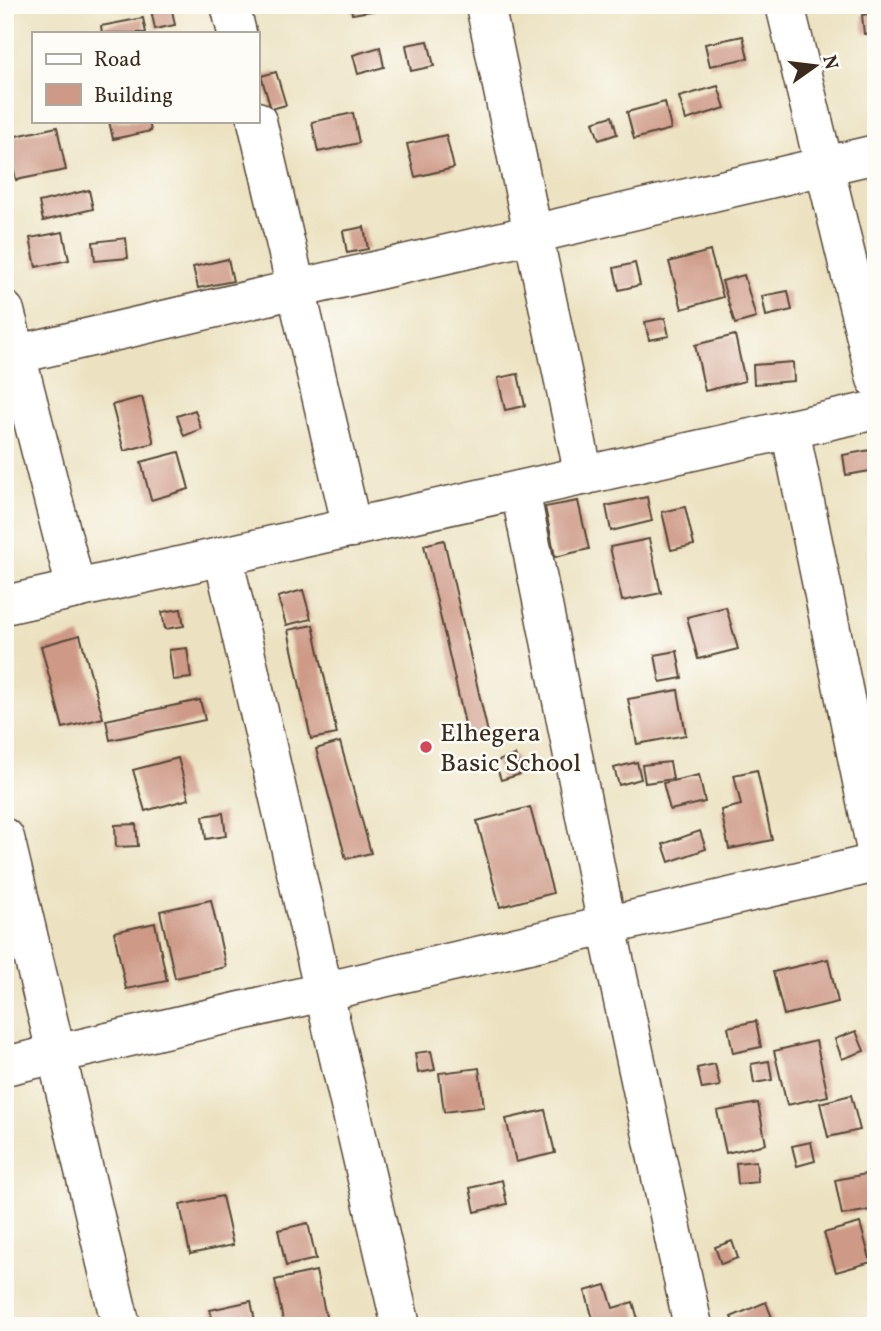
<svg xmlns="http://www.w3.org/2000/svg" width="881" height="1331" viewBox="0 0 881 1331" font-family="Vollkorn,serif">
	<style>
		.building { fill: #ce9986 }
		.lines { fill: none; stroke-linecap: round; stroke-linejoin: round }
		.minor-casing { stroke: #564636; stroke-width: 41 }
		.minor { stroke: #fff; stroke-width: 38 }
		.poi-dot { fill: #d1495b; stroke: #fdfcf7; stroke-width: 2.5 }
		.labels { text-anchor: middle; stroke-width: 5; stroke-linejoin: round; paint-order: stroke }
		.poi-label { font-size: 26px; fill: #3b2a1e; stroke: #fdfcf7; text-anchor: start }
	</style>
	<rect width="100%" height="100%" fill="#fdfcf7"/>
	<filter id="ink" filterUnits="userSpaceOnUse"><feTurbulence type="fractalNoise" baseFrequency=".0143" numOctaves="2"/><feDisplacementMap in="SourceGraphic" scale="14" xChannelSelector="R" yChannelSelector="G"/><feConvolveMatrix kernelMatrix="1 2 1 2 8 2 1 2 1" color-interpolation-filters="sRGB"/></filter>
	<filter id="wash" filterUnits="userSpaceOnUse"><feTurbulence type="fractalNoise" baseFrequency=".00686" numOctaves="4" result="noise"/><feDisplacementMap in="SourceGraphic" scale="28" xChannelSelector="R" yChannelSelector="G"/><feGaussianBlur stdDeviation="1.57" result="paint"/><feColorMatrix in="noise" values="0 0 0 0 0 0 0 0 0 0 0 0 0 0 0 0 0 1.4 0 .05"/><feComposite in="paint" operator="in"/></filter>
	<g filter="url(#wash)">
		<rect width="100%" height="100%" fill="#ece2c1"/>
		<g id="blocks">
			<g class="building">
				<polygon points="150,5 171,5 175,25 155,29"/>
				<polygon points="351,5 396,5 396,7 352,14"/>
				<polygon points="876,13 876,33 864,34 862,15"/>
				<polygon points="143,18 146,33 102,33 101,26"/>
				<polygon points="743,36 748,58 710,66 705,44"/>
				<polygon points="428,41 434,66 411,71 406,45"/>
				<polygon points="380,47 384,67 358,74 353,55"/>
				<polygon points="276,72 286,105 271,109 261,76"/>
				<polygon points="718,86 725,108 686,120 679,97"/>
				<polygon points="665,102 671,129 634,139 627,112"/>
				<polygon points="353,113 359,143 318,152 312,122"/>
				<polygon points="612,116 617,134 599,140 593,122"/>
				<polygon points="109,121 149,121 151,131 113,139"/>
				<polygon points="57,127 66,170 16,180 7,138"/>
				<polygon points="446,135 454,168 415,177 407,144"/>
				<polygon points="89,190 93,209 43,221 39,202"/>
				<polygon points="364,227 368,249 347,253 343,231"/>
				<polygon points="63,232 69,260 36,267 30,238"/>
				<polygon points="126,238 128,258 95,261 93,242"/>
				<polygon points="710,251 723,297 682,309 669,262"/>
				<polygon points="228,259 233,281 198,288 193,267"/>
				<polygon points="635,263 640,285 619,290 614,268"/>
				<polygon points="744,275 756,318 735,324 722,281"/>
				<polygon points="788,291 792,310 766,316 762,296"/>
				<polygon points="665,318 669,336 649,340 645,322"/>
				<polygon points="735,335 745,381 705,391 695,345"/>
				<polygon points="793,362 794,381 754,384 753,365"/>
				<polygon points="518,374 525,406 505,410 498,378"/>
				<polygon points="142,397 154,443 124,451 112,405"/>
				<polygon points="195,410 201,429 184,436 177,416"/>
				<polygon points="876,449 876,470 846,475 843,455"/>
				<polygon points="179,452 189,489 151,500 141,462"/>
				<polygon points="647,497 652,521 611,531 606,506"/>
				<polygon points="578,501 589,549 555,557 545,507"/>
				<polygon points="685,507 694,545 671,550 662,512"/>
				<polygon points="649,539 661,593 622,601 610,547"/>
				<polygon points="444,540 488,733 468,737 424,545"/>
				<polygon points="303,590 311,619 286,625 278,597"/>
				<polygon points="726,607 738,649 698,659 687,617"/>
				<polygon points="181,609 184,626 165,629 162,612"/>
				<polygon points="313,625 337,734 311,739 288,630"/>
				<polygon points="80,635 103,718 63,728 41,646"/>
				<polygon points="187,648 191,678 173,680 169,650"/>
				<polygon points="677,651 682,678 660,682 655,655"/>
				<polygon points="678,690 686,735 637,744 628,699"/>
				<polygon points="200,700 205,720 110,740 106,720"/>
				<polygon points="340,742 371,853 346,859 316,749"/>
				<polygon points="515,755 521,774 501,780 495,762"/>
				<polygon points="178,758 189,799 145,811 133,770"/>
				<polygon points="637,762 641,779 619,785 614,768"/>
				<polygon points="670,762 673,779 645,783 642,765"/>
				<polygon points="757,770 772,840 729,849 721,810 741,805 734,775"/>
				<polygon points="699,775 705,802 670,810 663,783"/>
				<polygon points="530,807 553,893 500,907 477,821"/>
				<polygon points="223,813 226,836 206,839 203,816"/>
				<polygon points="136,824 138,846 116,847 115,825"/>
				<polygon points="700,831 706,849 669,862 663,844"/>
				<polygon points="211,900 226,967 175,978 160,911"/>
				<polygon points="155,923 167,981 126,989 114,932"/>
				<polygon points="828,959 838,1002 784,1015 773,972"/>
				<polygon points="756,1021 761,1047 733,1053 728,1027"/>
				<polygon points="856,1031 864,1051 842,1059 835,1039"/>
				<polygon points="816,1041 828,1096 787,1105 774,1051"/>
				<polygon points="431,1051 435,1070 418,1073 415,1053"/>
				<polygon points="769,1061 772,1080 754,1083 751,1064"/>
				<polygon points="715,1064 720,1086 702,1089 697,1068"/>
				<polygon points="479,1068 484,1107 444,1112 439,1073"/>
				<polygon points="851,1095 860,1130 828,1137 820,1103"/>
				<polygon points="758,1103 766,1144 726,1153 717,1111"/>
				<polygon points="545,1110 555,1153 516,1162 506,1119"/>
				<polygon points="811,1142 815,1161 797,1166 792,1146"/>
				<polygon points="756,1161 758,1182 738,1184 736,1163"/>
				<polygon points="871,1173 876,1209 842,1215 835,1180"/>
				<polygon points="502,1180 507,1204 475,1212 470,1188"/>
				<polygon points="222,1196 233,1245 190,1254 180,1205"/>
				<polygon points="308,1223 316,1259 286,1266 278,1230"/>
				<polygon points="860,1223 871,1262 836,1272 824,1233"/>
				<polygon points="732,1241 738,1258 721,1264 715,1247"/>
				<polygon points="316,1271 327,1321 306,1326 284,1326 275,1280"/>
				<polygon points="606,1285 613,1308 633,1302 640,1326 595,1326 585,1291"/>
				<polygon points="251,1301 256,1326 214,1326 210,1310"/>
				<polygon points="766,1302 774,1323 768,1326 735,1326 731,1317"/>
			</g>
		</g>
	</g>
	<g filter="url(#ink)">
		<use href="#blocks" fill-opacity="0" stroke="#564636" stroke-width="2"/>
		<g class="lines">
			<defs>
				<g id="minor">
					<polyline points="230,5 237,33"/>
					<polyline points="485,5 584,476"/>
					<polyline points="785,5 876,379"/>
					<polyline points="257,121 352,528"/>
					<polyline points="5,311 76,589"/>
					<polyline points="5,357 876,154"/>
					<polyline points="790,429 876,850"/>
					<polyline points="520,490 607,926 693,1326"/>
					<polyline points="223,556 401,1326"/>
					<polyline points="5,605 876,410"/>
					<polyline points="5,838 121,1326"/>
					<polyline points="5,1066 876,863"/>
				</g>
			</defs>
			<use href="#minor" class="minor-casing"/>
			<use href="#minor" class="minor"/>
		</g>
	</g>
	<circle class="poi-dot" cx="426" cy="747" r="7"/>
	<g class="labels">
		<g class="poi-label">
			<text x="440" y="741">Elhegera<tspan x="440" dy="30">Basic School</tspan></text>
		</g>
	</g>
	<rect width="881" height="1331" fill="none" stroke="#fdfcf7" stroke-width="28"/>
	<rect x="32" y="32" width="228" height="91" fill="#fdfcf7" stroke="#afa8a0" stroke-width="2"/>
	<rect x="46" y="54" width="35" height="10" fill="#ffffff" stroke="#afa8a0" stroke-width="2"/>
	<text x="94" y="66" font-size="21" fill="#3b2a1e">Road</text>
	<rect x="46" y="84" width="35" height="21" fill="#ce9986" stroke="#afa8a0" stroke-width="2"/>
	<text x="94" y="102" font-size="21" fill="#3b2a1e">Building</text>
	<g transform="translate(815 66) rotate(76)" stroke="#fdfcf7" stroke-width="5" paint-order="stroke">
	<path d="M0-5L12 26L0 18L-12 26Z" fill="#3b2a1e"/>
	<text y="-10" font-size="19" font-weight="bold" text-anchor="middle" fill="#3b2a1e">N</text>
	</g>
</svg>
